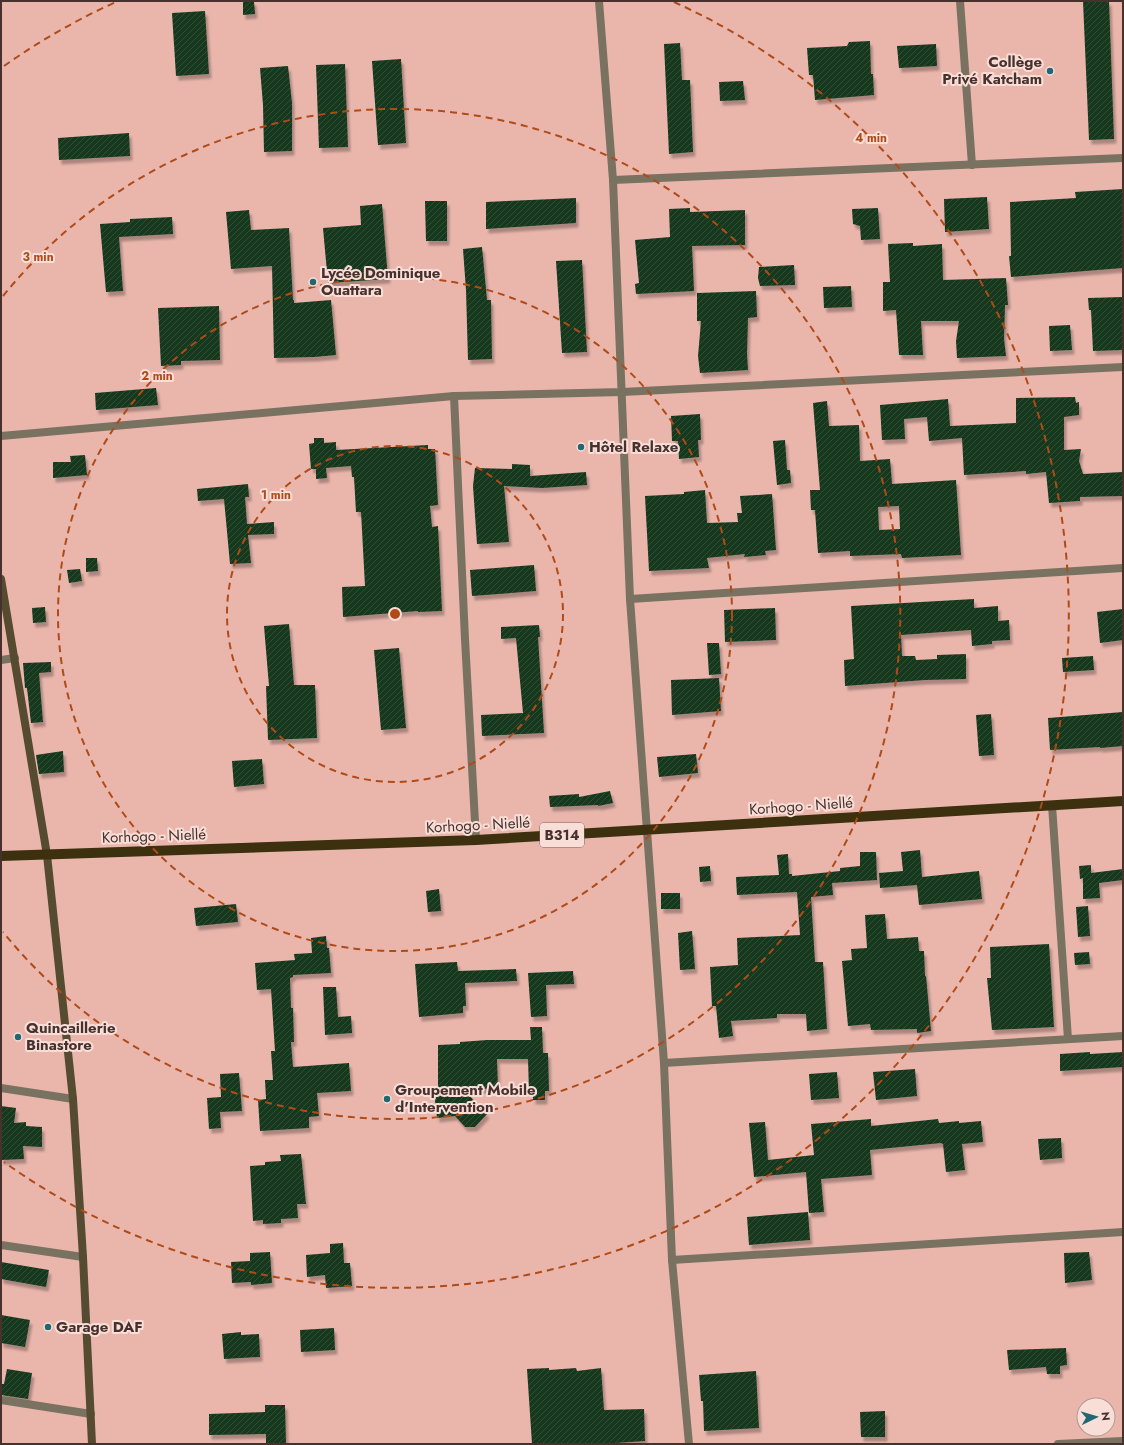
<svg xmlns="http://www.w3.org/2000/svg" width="1124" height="1445" viewBox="0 0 1124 1445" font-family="Jost,sans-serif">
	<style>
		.building { fill: url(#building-hatch); fill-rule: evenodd; filter: url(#shadow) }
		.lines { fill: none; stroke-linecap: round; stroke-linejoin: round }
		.street { stroke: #797260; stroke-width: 8 }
		.secondary { stroke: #554b31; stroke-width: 8 }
		.primary { stroke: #3c300e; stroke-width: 10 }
		.ring { fill: none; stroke: #af4b18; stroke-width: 2; stroke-dasharray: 7 5 }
		.poi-dot { fill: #1e6773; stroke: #f9ded8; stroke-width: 1.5 }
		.labels { text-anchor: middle; stroke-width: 4; stroke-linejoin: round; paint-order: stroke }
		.shield { fill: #f9ded8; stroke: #7c6560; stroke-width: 1 }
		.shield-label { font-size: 14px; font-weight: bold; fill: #46312d }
		.poi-label { font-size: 15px; font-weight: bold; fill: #46312d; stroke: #f9ded8; text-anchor: start }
		.street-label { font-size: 15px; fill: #46312d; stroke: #f9ded8 }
		.centre { fill: #af4b18; stroke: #f9ded8; stroke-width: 2 }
		.ring-label { font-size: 12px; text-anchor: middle; font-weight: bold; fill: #af4b18; stroke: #f9ded8; stroke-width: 4; stroke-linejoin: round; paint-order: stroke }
	</style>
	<defs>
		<pattern id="building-hatch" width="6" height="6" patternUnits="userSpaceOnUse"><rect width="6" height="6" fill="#15391f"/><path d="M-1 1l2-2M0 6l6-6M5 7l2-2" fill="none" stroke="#304d37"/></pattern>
		<filter id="shadow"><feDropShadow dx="2.5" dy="4.5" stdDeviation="1" flood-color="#0004"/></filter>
	</defs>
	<rect width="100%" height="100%" fill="#eab6ac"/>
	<g class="building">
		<polygon points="243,1 254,1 255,14 243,15"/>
		<polygon points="1083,1 1109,1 1114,139 1089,140"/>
		<polygon points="205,11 209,74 176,76 172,13"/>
		<polygon points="870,41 871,74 873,74 874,95 815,100 813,75 809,75 807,48 847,46 849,42"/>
		<polygon points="680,43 682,80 690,80 693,152 669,154 664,44"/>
		<polygon points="936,44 937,66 899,68 897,46"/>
		<polygon points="401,59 406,143 378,145 372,61"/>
		<polygon points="345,64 348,147 319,148 316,65"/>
		<polygon points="288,66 292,103 292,151 264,152 263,105 260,68"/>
		<polygon points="743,81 745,100 720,101 719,82"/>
		<polygon points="129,133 130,156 59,160 58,138"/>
		<polygon points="1123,189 1123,268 1011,277 1009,256 1011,256 1010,202 1076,198 1075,192"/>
		<polygon points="987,197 989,229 945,232 944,199"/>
		<polygon points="576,198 576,223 486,229 486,202"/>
		<polygon points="425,201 447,201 447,241 426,241"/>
		<polygon points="382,204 388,279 328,283 323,228 361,225 360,206"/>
		<polygon points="690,208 690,212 745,210 745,245 692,246 694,291 636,294 635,284 639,283 635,240 670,237 669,209"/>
		<polygon points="878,208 880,239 861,240 860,226 853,224 852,209"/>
		<polygon points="249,210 251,230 289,228 293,300 294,300 294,303 331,300 336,355 314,357 274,358 272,266 231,269 226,212"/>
		<polygon points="172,217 173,234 119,237 123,291 106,292 100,224 130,222 130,219"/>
		<polygon points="913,243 913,246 942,244 943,280 1006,278 1008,305 1005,305 1004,339 1006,356 957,358 956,341 959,321 921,321 923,355 899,355 896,310 883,311 883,282 890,282 888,244"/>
		<polygon points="482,247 487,300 491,300 492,359 468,360 466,290 463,249"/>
		<polygon points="582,260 587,352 562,353 556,261"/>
		<polygon points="794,265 795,285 760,286 758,278 759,267"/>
		<polygon points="851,286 852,307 824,308 823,287"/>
		<polygon points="756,291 757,317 748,318 747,354 748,370 700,373 698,356 701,321 697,321 697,293"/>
		<polygon points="1123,297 1123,350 1093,351 1091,310 1089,310 1088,298"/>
		<polygon points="219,306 220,360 181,361 181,365 161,366 158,308"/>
		<polygon points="1070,325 1072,350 1050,351 1049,326"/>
		<polygon points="156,388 158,405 96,410 95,393"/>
		<polygon points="1075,397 1076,403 1079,402 1079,415 1064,417 1064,450 1081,449 1079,461 1083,474 1123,472 1123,496 1080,497 1080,501 1049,503 1046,472 1026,474 1026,471 964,475 962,438 929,441 927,417 904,419 905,439 882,440 880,405 948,399 950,426 1016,423 1016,398"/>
		<path d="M827,401L829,426L859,425L860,461L890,459L892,484L956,480L961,555L902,558L901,554L850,556V551L818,553L815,510H811L810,490H820L813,403ZM899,506L900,529L879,530L878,507Z"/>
		<polygon points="700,414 701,440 698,440 699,457 679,459 678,441 672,441 671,416"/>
		<polygon points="314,438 324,438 324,443 336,442 336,450 428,445 428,449 435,449 438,505 430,506 432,527 438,526 442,611 418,612 418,611 343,617 342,587 365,586 361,512 356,512 354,477 352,477 351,466 326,468 327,478 316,479 316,469 311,469 309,444 314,443"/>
		<polygon points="785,440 787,470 790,470 791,483 777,485 773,441"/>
		<polygon points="85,455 87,475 53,478 53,462 71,462 70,456"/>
		<polygon points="512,464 530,465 530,476 586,472 587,485 542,488 504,486 509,542 477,544 473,486 475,468 512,469"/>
		<polygon points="248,484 249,497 245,497 247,524 274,522 274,534 248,535 251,563 230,564 224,499 198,501 197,489"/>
		<polygon points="705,490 707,523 738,522 737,513 742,513 740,496 772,494 776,550 765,551 766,555 744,557 745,554 707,558 709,568 649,571 645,496 684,494 684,492"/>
		<polygon points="86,558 97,558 98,571 86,572"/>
		<polygon points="534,565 536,591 472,596 470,570"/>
		<polygon points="80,569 82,581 69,583 67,570"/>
		<polygon points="974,599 974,608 998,606 998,621 1009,620 1010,640 992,641 992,644 972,646 971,630 901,635 902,656 915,656 916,660 937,659 937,655 966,654 966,679 925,680 845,686 844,660 854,659 851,606"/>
		<polygon points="45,607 46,622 33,623 32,608"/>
		<polygon points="775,608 776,640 725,642 724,610"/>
		<polygon points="1123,609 1123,640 1100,643 1097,612"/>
		<polygon points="289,624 294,685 315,685 317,738 268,740 266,686 269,686 264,626"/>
		<polygon points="539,625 540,637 538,637 544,733 482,736 481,715 523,713 516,638 501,639 501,627"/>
		<polygon points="707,643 719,643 721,674 709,675"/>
		<polygon points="399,648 406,728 381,730 374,650"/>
		<polygon points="1093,656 1094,670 1063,672 1062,658"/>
		<polygon points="51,662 51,672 39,673 43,722 31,723 27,688 25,688 23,663"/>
		<polygon points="719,678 721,711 672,715 671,680"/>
		<polygon points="1123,712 1123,746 1100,748 1100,747 1050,750 1048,718"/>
		<polygon points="991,714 994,755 979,756 976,715"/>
		<polygon points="63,751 64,772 39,774 36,755"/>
		<polygon points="696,754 698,773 659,777 657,757"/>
		<polygon points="262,759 264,784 234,787 232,761"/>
		<polygon points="610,791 613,803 598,806 598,805 550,807 549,796 579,794 579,797"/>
		<polygon points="920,850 922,877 979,871 982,899 919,905 917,885 880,888 879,873 903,871 901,852"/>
		<polygon points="860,852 876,852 877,880 832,883 833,895 811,897 815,962 823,962 827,1029 807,1031 806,1014 777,1014 777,1018 731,1021 733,1036 719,1038 716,1006 712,1006 710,967 738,965 737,938 800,935 797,892 737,895 736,877 779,875 777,855 788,854 789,874 792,874 792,876 840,871 840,868 860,866"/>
		<polygon points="1091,865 1091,873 1123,869 1123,880 1099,883 1100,898 1083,899 1083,878 1080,879 1079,866"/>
		<polygon points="710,866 711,881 700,882 699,867"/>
		<polygon points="439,889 441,911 428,912 426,891"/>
		<rect x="661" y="893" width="19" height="16"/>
		<polygon points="236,904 238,922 196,926 194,908"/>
		<polygon points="1088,906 1090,936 1078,937 1076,907"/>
		<polygon points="885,914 887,939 918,937 919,951 924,951 925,976 926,976 931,1031 917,1033 917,1029 871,1030 870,1024 848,1026 842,961 852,960 851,949 867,948 865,915"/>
		<polygon points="692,931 695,969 680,970 678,933"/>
		<polygon points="326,936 327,948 329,948 331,973 293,975 293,977 290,978 291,1008 293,1008 294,1042 291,1042 293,1067 349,1063 351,1091 317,1093 319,1116 309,1117 309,1128 260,1131 258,1100 266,1099 265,1080 273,1080 271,1051 275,1051 271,989 257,990 255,963 295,960 294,954 312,953 311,938"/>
		<polygon points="1049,944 1054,1027 992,1030 987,978 991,978 990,947"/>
		<polygon points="1089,952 1090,964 1075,965 1074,953"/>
		<polygon points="457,962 458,971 516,969 517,981 465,983 466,1006 463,1006 463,1013 419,1017 415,964"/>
		<polygon points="573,971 574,984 546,985 547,1016 531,1017 528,973"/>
		<polygon points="323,987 336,987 338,1017 351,1016 352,1033 325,1035"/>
		<polygon points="530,1027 542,1027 543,1053 548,1053 549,1091 545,1091 545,1100 533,1100 533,1092 529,1092 528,1059 497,1059 498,1088 464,1090 487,1114 475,1127 465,1127 455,1116 437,1118 434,1092 438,1092 438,1045 460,1044 460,1042 487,1040 531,1040"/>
		<polygon points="1090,1052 1090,1054 1123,1052 1123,1067 1060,1071 1060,1054"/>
		<polygon points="915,1069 917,1096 876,1100 873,1072"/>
		<polygon points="837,1072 839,1098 811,1100 809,1074"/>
		<polygon points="239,1073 242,1111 220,1112 221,1128 209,1129 207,1098 221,1097 220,1074"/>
		<polygon points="1,1106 16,1108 14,1123 26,1122 26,1126 42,1127 42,1147 23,1146 24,1159 1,1160"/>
		<polygon points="871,1119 871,1126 938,1119 939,1123 959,1121 959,1123 981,1121 983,1142 962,1144 965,1170 946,1172 943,1144 941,1143 870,1150 872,1175 821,1179 824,1212 809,1213 806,1172 754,1177 749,1123 765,1122 768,1160 814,1155 811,1124"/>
		<polygon points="1061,1138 1062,1158 1040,1160 1038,1139"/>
		<polygon points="301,1154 306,1204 297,1204 298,1218 281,1219 281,1223 263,1224 263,1220 253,1221 250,1166 265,1165 265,1162 281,1161 280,1155"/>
		<polygon points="808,1212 810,1240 749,1245 747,1217"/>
		<polygon points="343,1243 344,1263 350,1263 352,1286 326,1288 325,1275 307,1277 306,1255 330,1253 330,1244"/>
		<polygon points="270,1252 272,1283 251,1285 251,1282 232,1283 231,1262 250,1261 250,1253"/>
		<polygon points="1089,1252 1092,1280 1065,1283 1064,1253"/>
		<polygon points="1,1262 49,1270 46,1287 1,1279"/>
		<polygon points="1,1315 30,1320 25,1347 1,1343"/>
		<polygon points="334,1328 335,1350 301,1352 300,1330"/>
		<polygon points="241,1332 241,1335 259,1334 260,1357 224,1359 222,1334"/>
		<polygon points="1066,1348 1067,1365 1060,1366 1060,1374 1047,1374 1046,1367 1009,1370 1007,1350"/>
		<polygon points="549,1368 549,1370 576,1368 577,1371 601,1368 604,1410 644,1409 645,1441 601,1444 532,1444 527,1369"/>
		<polygon points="7,1369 32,1373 28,1399 1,1395 1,1384 4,1384"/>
		<polygon points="756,1371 759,1428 704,1431 703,1401 701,1401 699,1375"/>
		<polygon points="265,1405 285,1405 286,1444 266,1444 266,1434 209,1435 209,1414 265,1412"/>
		<polygon points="885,1411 885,1437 861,1437 860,1412"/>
	</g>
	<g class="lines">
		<g class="street">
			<polyline points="599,1 613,180 630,599 664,1063 672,1260 689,1444"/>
			<polyline points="960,1 972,165"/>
			<polyline points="613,180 1123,158"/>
			<polyline points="454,396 465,639 476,840"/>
			<polyline points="1,436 454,396 622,392 1123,367"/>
			<polyline points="630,599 1123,568"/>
			<polyline points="1,660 15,658"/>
			<polyline points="1052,805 1068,1039"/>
			<polyline points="664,1063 1123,1036"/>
			<polyline points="1,1088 73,1099"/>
			<polyline points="1,1245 83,1257"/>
			<polyline points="672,1260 1123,1232"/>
			<polyline points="1,1400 91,1414"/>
			<polyline points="1058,1444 1123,1441"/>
		</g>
		<polyline class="secondary" points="1,579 47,855 73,1099 83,1257 92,1444"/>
		<polyline class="primary" points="1,856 476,840 1123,801"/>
	</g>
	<g class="ring">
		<circle cx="395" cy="614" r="168"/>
		<circle cx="395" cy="614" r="337"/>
		<path d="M3 296A505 505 0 1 1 3 932"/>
		<path d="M4 66A673 673 0 0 1 116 2M674 2A673 673 0 1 1 4 1162"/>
	</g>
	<g class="poi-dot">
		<circle cx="1050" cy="71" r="4"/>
		<circle cx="313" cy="282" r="4"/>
		<circle cx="581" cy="447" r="4"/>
		<circle cx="18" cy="1037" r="4"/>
		<circle cx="387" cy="1099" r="4"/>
		<circle cx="48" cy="1327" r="4"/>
	</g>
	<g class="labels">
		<rect class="shield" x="540" y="823" width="44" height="24" rx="3"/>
		<g class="shield-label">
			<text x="562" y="840">B314</text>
		</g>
		<g class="poi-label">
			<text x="1042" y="67" text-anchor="end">Collège<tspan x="1042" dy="17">Privé Katcham</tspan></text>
			<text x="321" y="278">Lycée Dominique<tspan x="321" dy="17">Ouattara</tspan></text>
			<text x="589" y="452">Hôtel Relaxe</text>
			<text x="26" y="1033">Quincaillerie<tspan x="26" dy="17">Binastore</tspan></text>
			<text x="395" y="1095">Groupement Mobile<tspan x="395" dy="17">d'Intervention</tspan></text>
			<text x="56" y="1332">Garage DAF</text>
		</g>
		<g class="street-label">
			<text transform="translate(801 806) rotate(-4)" y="5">Korhogo - Niellé</text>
			<text transform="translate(478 825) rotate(-3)" y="5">Korhogo - Niellé</text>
			<text transform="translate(154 836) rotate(-2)" y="5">Korhogo - Niellé</text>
		</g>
	</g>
	<circle cx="395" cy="614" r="6" class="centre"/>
	<g class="ring-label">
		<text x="871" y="142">4 min</text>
		<text x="38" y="261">3 min</text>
		<text x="157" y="380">2 min</text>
		<text x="276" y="499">1 min</text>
	</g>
	<rect width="1124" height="1445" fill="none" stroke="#46312d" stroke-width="4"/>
	<g transform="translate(1096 1417) rotate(85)"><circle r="19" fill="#f9ded8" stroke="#b19994"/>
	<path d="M0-3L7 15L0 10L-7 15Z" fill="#1e6773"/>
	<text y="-6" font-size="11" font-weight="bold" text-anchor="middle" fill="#46312d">N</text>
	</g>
</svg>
